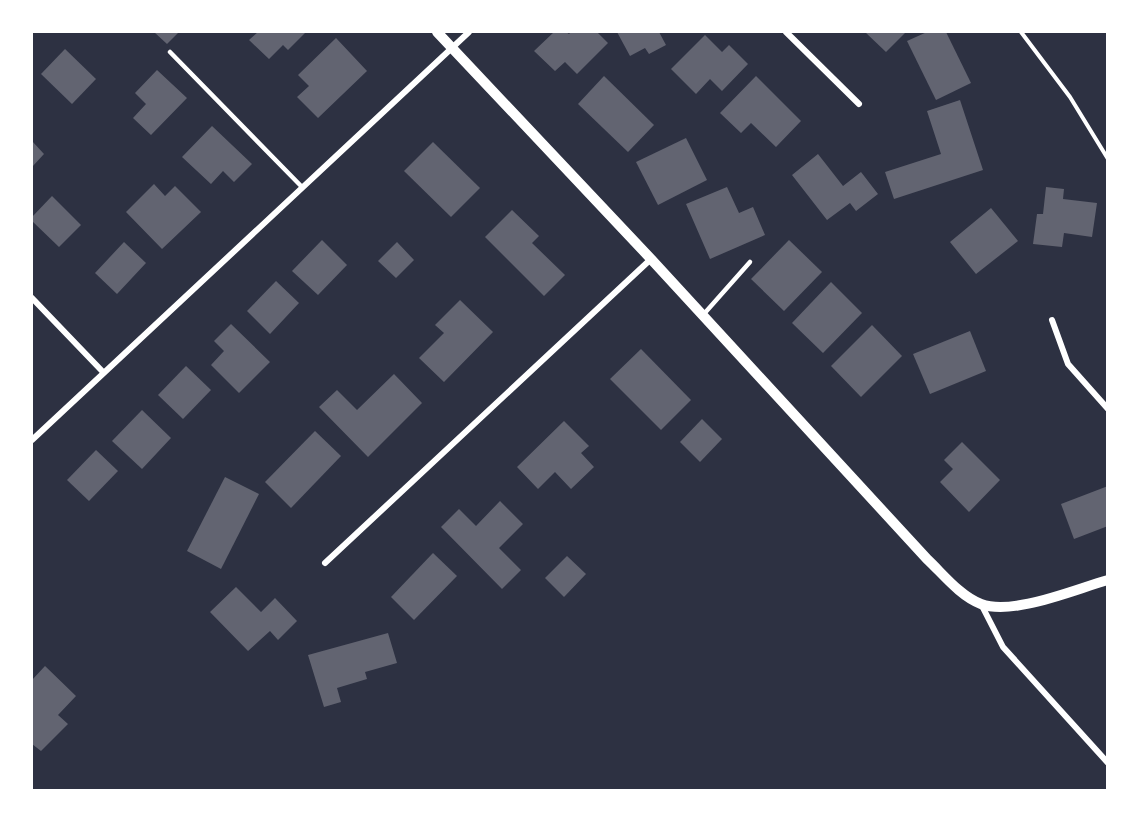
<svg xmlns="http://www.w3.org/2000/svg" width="1139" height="822" viewBox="0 0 1139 822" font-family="'Source Sans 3',sans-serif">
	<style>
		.building { fill: #626471 }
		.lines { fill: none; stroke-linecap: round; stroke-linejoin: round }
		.path { stroke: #fff; stroke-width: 4 }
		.service { stroke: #fff; stroke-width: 4.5 }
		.minor { stroke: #fff; stroke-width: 6 }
		.tertiary { stroke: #fff; stroke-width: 10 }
	</style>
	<rect width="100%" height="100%" fill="#2d3142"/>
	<g class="building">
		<polygon points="154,32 179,32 167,44"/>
		<polygon points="258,32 306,32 288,50 283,45 269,59 249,40"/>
		<polygon points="554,32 566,32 569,34 571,32 597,32 608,43 577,74 565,62 555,71 534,51"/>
		<polygon points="617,32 659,32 666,45 649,54 645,48 630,56"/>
		<polygon points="865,32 906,32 886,52"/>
		<polygon points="927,32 946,32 971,83 936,100 907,41"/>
		<polygon points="705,35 722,52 729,45 748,64 722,91 710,79 696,94 671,69"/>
		<polygon points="336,38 367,71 318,118 297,97 309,86 298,75"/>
		<polygon points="65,49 96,79 72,104 41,74"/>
		<polygon points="157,70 187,98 151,135 133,118 146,104 135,93"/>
		<polygon points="604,76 654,125 628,152 578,104"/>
		<polygon points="756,76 801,121 776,147 751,123 741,133 720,113"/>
		<polygon points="960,100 983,170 894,199 885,172 941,154 927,111"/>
		<polygon points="212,126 252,164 234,182 223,171 211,184 182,157"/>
		<polygon points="686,138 707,180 658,205 636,162"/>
		<polygon points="32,141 44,154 32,167"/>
		<polygon points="433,142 480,188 451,217 404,171"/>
		<polygon points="818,154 843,186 861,172 878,194 856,211 850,203 827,220 792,175"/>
		<polygon points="154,184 165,196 175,186 201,212 162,249 126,212"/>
		<polygon points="727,187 739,213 753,207 765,235 710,259 686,204"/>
		<polygon points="1046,187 1064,189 1063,199 1097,203 1092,237 1064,233 1062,247 1033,244 1037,214 1043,214"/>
		<polygon points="52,196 81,225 59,247 32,221 32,217"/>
		<polygon points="991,208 1018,241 976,274 950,242"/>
		<polygon points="512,210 539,236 532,243 565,275 544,296 485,237"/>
		<polygon points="322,240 347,265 318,295 292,271"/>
		<polygon points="789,240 822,272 784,311 751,279"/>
		<polygon points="124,242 146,263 117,294 95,273"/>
		<polygon points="397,242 414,260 396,278 378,261"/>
		<polygon points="276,281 299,303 270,334 247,311"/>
		<polygon points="831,282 862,313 823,353 792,323"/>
		<polygon points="460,300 493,332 444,382 419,358 444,333 435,325"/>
		<polygon points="231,324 270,362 239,393 211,365 224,351 214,341"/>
		<polygon points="872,325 902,356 861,397 831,366"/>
		<polygon points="970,331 986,371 930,394 913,354"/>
		<polygon points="641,349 691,400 661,430 610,379"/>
		<polygon points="186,366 211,390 183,419 158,395"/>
		<polygon points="394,374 422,403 368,457 319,407 337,390 357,410"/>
		<polygon points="142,410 171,438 142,469 112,441"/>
		<polygon points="702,419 722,439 700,462 680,442"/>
		<polygon points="564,421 589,446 581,453 594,467 571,489 555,472 538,489 517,467"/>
		<polygon points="315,431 341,456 291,508 265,482"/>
		<polygon points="962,442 1000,480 969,512 940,482 953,469 944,460"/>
		<polygon points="96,450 118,471 89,501 67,480"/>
		<polygon points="225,477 259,494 221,569 187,551"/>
		<polygon points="1108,486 1108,526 1074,539 1061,504"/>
		<polygon points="500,501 523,524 499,548 521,570 502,589 441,527 459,509 476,526"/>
		<polygon points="433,553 457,576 414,620 391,597"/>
		<polygon points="567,556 586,574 564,597 545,578"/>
		<polygon points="236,587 261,612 275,598 297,621 278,640 270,631 248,651 210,612"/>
		<polygon points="388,633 397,663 365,672 367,679 337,688 341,702 324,707 308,655"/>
		<polygon points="45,666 76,696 58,715 68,724 41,751 32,744 32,680"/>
	</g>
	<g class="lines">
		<polyline class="path" points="1021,32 1070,97 1108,159"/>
		<g class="service">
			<polyline points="170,52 302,187"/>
			<polyline points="703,315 750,262"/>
		</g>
		<g class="minor">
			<polyline points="786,32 859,104"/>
			<polyline points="32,298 103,372"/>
			<polyline points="1052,320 1068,364 1108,409"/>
			<polyline points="32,440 469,32"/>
			<polyline points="325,563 651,259"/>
			<polyline points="981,604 1003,647 1108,763"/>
		</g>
		<path class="tertiary" d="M437,32L651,259L927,559C943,574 960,596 981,604C1013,616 1075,589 1108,580"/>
	</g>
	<rect width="1139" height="822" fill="none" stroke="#ffffff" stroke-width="66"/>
</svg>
